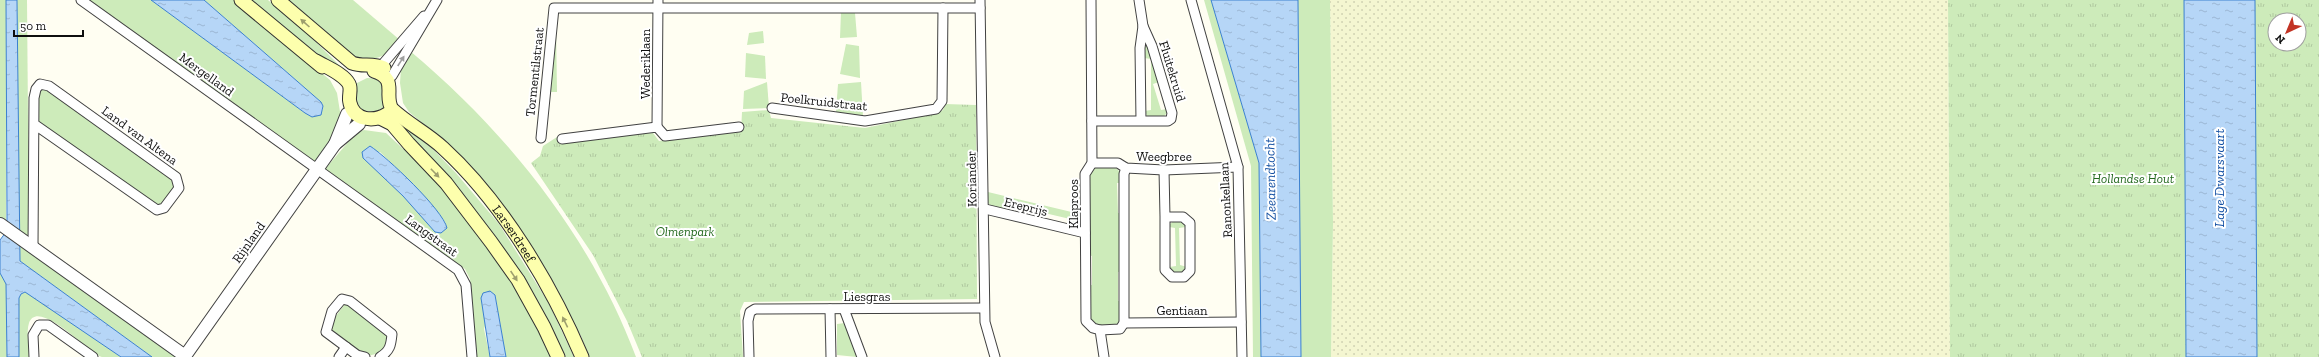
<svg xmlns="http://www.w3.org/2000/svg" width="2319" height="357" viewBox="0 0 2319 357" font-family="'Zilla Slab',serif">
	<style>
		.farmland { fill: url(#farmland-dots) }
		.grass { fill: #cdebba; fill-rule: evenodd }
		.park { fill: url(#park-tufts); fill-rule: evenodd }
		.water { fill: url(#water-ripples); stroke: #3b80cf }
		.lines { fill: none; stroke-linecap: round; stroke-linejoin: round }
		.minor-casing { stroke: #424242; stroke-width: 11 }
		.tertiary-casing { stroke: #424242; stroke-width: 14 }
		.secondary-casing { stroke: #313131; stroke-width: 15 }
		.minor { stroke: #fff; stroke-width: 9 }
		.tertiary { stroke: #fff; stroke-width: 12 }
		.secondary { stroke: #fdffad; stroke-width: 13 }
		.oneway { fill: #9e9f6e }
		.oneway2 { fill: #9f9f9f }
		.labels { text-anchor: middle; stroke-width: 4; stroke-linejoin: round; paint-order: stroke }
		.street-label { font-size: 13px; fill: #0f0f0f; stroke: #fff }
		.park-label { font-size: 13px; font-style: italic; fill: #23691e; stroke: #fff }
		.water-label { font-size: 14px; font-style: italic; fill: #1652a4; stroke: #fff }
	</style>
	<defs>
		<pattern id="farmland-dots" width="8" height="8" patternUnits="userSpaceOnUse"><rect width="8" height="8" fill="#f4f6d1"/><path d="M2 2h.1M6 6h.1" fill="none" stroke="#d0d2b2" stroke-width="1.8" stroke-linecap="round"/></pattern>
		<pattern id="park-tufts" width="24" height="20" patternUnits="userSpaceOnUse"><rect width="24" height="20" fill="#cdebba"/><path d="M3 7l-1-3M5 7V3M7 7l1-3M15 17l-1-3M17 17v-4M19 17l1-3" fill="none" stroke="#afc89f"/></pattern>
		<pattern id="water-ripples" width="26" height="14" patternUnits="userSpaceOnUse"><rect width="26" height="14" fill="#b6d6f7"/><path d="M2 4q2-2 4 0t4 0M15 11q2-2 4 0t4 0" fill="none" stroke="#9bb6d3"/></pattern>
	</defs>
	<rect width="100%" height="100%" fill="#fffef2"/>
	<polygon class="farmland" points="1330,0 1948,0 1950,357 1331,357 1333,223"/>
	<g class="grass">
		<polygon points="0,0 6,0 6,223 0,219"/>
		<polygon points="17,0 27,0 29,239 19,232"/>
		<polygon points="86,0 151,0 305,113 323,110 321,102 204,0 234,0 330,80 337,93 341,118 317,163"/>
		<polygon points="251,0 268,0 302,28 349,75 346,77"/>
		<path d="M285,0H353L401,41C384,57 380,59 357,61Z"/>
		<polygon points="1204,0 1211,0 1259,163 1261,357 1253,357 1251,166"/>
		<polygon points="1298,0 1330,0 1333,223 1331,357 1301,357"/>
		<polygon points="841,12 855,13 857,37 840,38"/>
		<polygon points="556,25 557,92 549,92"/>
		<polygon points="763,31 764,43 747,45 749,33"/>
		<polygon points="846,44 859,46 860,78 840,74"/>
		<polygon points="1147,45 1159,82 1153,84 1161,110 1167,109 1167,113 1162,118 1148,117 1144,111 1151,110 1151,59 1144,58 1144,47"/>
		<path d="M410,51C508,133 591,237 636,357H589L581,336L543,266L443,140L409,112L403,103L400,83L401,68Z"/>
		<polygon points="746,53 765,56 766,79 745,77"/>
		<path d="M367,78C386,77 384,93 385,107L375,112L362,111L357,104L355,84Z"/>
		<polygon points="38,79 178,181 160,206 157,207 38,122"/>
		<polygon points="767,82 769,108 743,109 744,91"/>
		<polygon points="861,82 863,116 836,112 838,84"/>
		<path d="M391,117L424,140L456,173L499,224L548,302L574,357H564C525,260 462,191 391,117Z"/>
		<path d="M364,130L386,133L424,168L471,222L523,300L551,357H506L495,295L484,329L490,357H477L470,279L465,269L325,169L356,133ZM380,152L413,185L446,223L403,196L362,156Z"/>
		<polygon points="1095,167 1116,168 1120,172 1121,183 1117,183 1118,213 1121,213 1121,272 1118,272 1118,301 1121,301 1121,319 1117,325 1098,326 1090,321 1089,285 1092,285 1092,256 1089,255 1089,172"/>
		<polygon points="988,192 1080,214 1080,224 1068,226 1070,219 1007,204 1005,210 991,206 988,203"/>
		<polygon points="1175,220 1185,224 1186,227 1179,228 1180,265 1187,267 1185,271 1181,273 1174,273 1169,267 1176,266 1175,228 1169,227 1170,224"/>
		<polygon points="20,243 177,357 152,357 20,261"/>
		<polygon points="0,273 6,284 7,357 0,357"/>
		<path d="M25,292L28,293L121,357C115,357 108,357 102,357C90,354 38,297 29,323C26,332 29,347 29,357H19V298L21,294Z"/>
		<path d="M345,304H348L387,335C391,348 376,357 364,355L326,329Z"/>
		<polygon points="845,323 857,357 837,355 837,324"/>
	</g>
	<g class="park">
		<path d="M1948,0H2319V357H1950ZM2275,20H2299V44H2275Z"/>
		<polygon points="945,104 976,105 977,299 744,302 740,311 743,357 642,357 627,321 593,255 531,163 540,156 543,146 557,137 653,133 659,141 741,132 742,112 769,110 771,118 865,128 937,113 943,110"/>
	</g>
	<g class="water">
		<polygon points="6,0 17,0 20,261 152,357 121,357 25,292 21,294 19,298 19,357 7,357 6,284 0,273 0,240 6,232 7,219"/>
		<polygon points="151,0 204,0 321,102 323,106 321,115 312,117 305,113"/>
		<polygon points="1211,0 1298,0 1301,357 1261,357 1259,163"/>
		<polygon points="2184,0 2255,0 2257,357 2186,357"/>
		<path d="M370,146C387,157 443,210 447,228L441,233L435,232L403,196L363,158L362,152Z"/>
		<polygon points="490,291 495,295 506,357 490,357 481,298 483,293"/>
	</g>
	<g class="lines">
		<defs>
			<g id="minor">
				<polyline points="81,0 458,270 466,285 472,357"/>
				<polyline points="980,0 985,322 995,357"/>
				<polyline points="1091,0 1092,163 1085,174 1086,321 1093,328 1100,330 1104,357"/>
				<polyline points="1139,0 1143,26"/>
				<polyline points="1191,0 1238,167 1242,357"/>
				<polyline points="381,66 424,16"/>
				<polyline points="392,76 437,0"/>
				<polyline points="772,108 865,121 936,109 942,101 943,8"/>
				<polyline points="1092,121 1168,121 1171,119 1172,113 1152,46 1143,26 1140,48 1141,121"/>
				<polyline points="657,127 658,0"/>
				<polyline points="541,138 554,8 980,8"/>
				<polyline points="562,139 657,127 665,136 739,127"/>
				<polyline points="1092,163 1118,163 1126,168 1164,170 1238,167"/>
				<polyline points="1164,170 1165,217 1183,217 1190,223 1190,271 1184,277 1172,277 1165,270 1165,217"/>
				<polyline points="985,209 1085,233"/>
				<polyline points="33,246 34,98 36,89 40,84 49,86 176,177 179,188 164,208 157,210 34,124"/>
				<polyline points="830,309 831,357"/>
				<polyline points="844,309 862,357"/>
				<polyline points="1124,323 1241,322"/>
				<polyline points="1100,330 1120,329 1124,323 1124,174 1126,168"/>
				<polyline points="34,357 33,335 39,325 48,325 93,357"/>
				<polyline points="339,357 346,347"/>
				<path d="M365,357L357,355L326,332L332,311L342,299L350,301L392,334C391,345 390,351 380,357"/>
				<polyline points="749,357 748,321 750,312 755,309 984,308"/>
			</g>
			<g id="tertiary">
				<polyline points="335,144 347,114"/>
				<polyline points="0,224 185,356 335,144 359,124"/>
			</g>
			<g id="secondary">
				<polyline points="241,0 322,67"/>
				<path d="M278,0L352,63C362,67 373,63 384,68"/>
				<path d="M316,61C326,67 344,74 349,84C352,90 348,96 350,103C354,121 374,122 387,114"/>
				<path id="s1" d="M374,71C399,79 383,95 392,109C408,124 427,133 443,148C502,202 551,284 582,357"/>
				<polyline points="380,118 392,124 409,144 446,183 491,242 518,280 544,327 558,357"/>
			</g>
		</defs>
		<use href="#minor" class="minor-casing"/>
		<use href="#tertiary" class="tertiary-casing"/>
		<use href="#secondary" class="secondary-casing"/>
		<use href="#minor" class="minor"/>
		<use href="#tertiary" class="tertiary"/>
		<use href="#secondary" class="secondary"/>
	</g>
	<defs><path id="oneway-solid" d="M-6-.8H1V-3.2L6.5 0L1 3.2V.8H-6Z"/></defs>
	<g class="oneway">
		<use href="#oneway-solid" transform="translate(305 23) rotate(-138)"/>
		<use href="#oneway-solid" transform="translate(435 173) rotate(46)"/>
		<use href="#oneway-solid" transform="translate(514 276) rotate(56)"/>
		<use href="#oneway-solid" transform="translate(565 322) rotate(-116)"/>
	</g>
	<use class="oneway2" href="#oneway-solid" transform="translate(401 61) rotate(-57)"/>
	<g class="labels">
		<g class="street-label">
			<text transform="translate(645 64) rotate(-90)" y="5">Wederiklaan</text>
			<text transform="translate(1173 71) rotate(73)" y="5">Fluitekruid</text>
			<text transform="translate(534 72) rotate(-84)" y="5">Tormentilstraat</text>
			<text transform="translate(207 74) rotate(36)" y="5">Mergelland</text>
			<text transform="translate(824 101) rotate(6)" y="5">Poelkruidstraat</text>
			<text transform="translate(140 135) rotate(36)" y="5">Land van Altena</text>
			<text x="1164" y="161">Weegbree</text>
			<text transform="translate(971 179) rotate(-91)" y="5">Koriander</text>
			<text transform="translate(1225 200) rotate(-93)" y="5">Ranonkellaan</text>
			<text transform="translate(1073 204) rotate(-90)" y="5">Klaproos</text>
			<text transform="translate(1026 206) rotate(14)" y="5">Ereprijs</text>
			<text transform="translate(432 235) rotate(36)" y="5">Langstraat</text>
			<text dy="5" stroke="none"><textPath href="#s1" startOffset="222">Larserdreef</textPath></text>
			<text transform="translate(248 242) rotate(-55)" y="5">Rijnland</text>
			<text x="867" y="301">Liesgras</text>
			<text x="1182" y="315">Gentiaan</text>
		</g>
		<g class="park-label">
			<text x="2133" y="183">Hollandse Hout</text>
			<text x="685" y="236">Olmenpark</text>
		</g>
		<g class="water-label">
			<text transform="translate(2219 178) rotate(-90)" y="5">Lage Dwarsvaart</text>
			<text transform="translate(1270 179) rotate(-91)" y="5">Zeearendtocht</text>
		</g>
	</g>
	<g transform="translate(2287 32) rotate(224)"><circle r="19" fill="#ffffff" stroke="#9f9f9f"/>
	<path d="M0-3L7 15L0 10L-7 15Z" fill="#c23324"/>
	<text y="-6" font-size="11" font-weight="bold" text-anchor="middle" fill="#0f0f0f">N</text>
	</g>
	<path d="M14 30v6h69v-6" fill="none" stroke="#0f0f0f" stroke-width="2"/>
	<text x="20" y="30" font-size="12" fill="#0f0f0f" stroke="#ffffff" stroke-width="3" paint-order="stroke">50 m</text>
</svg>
